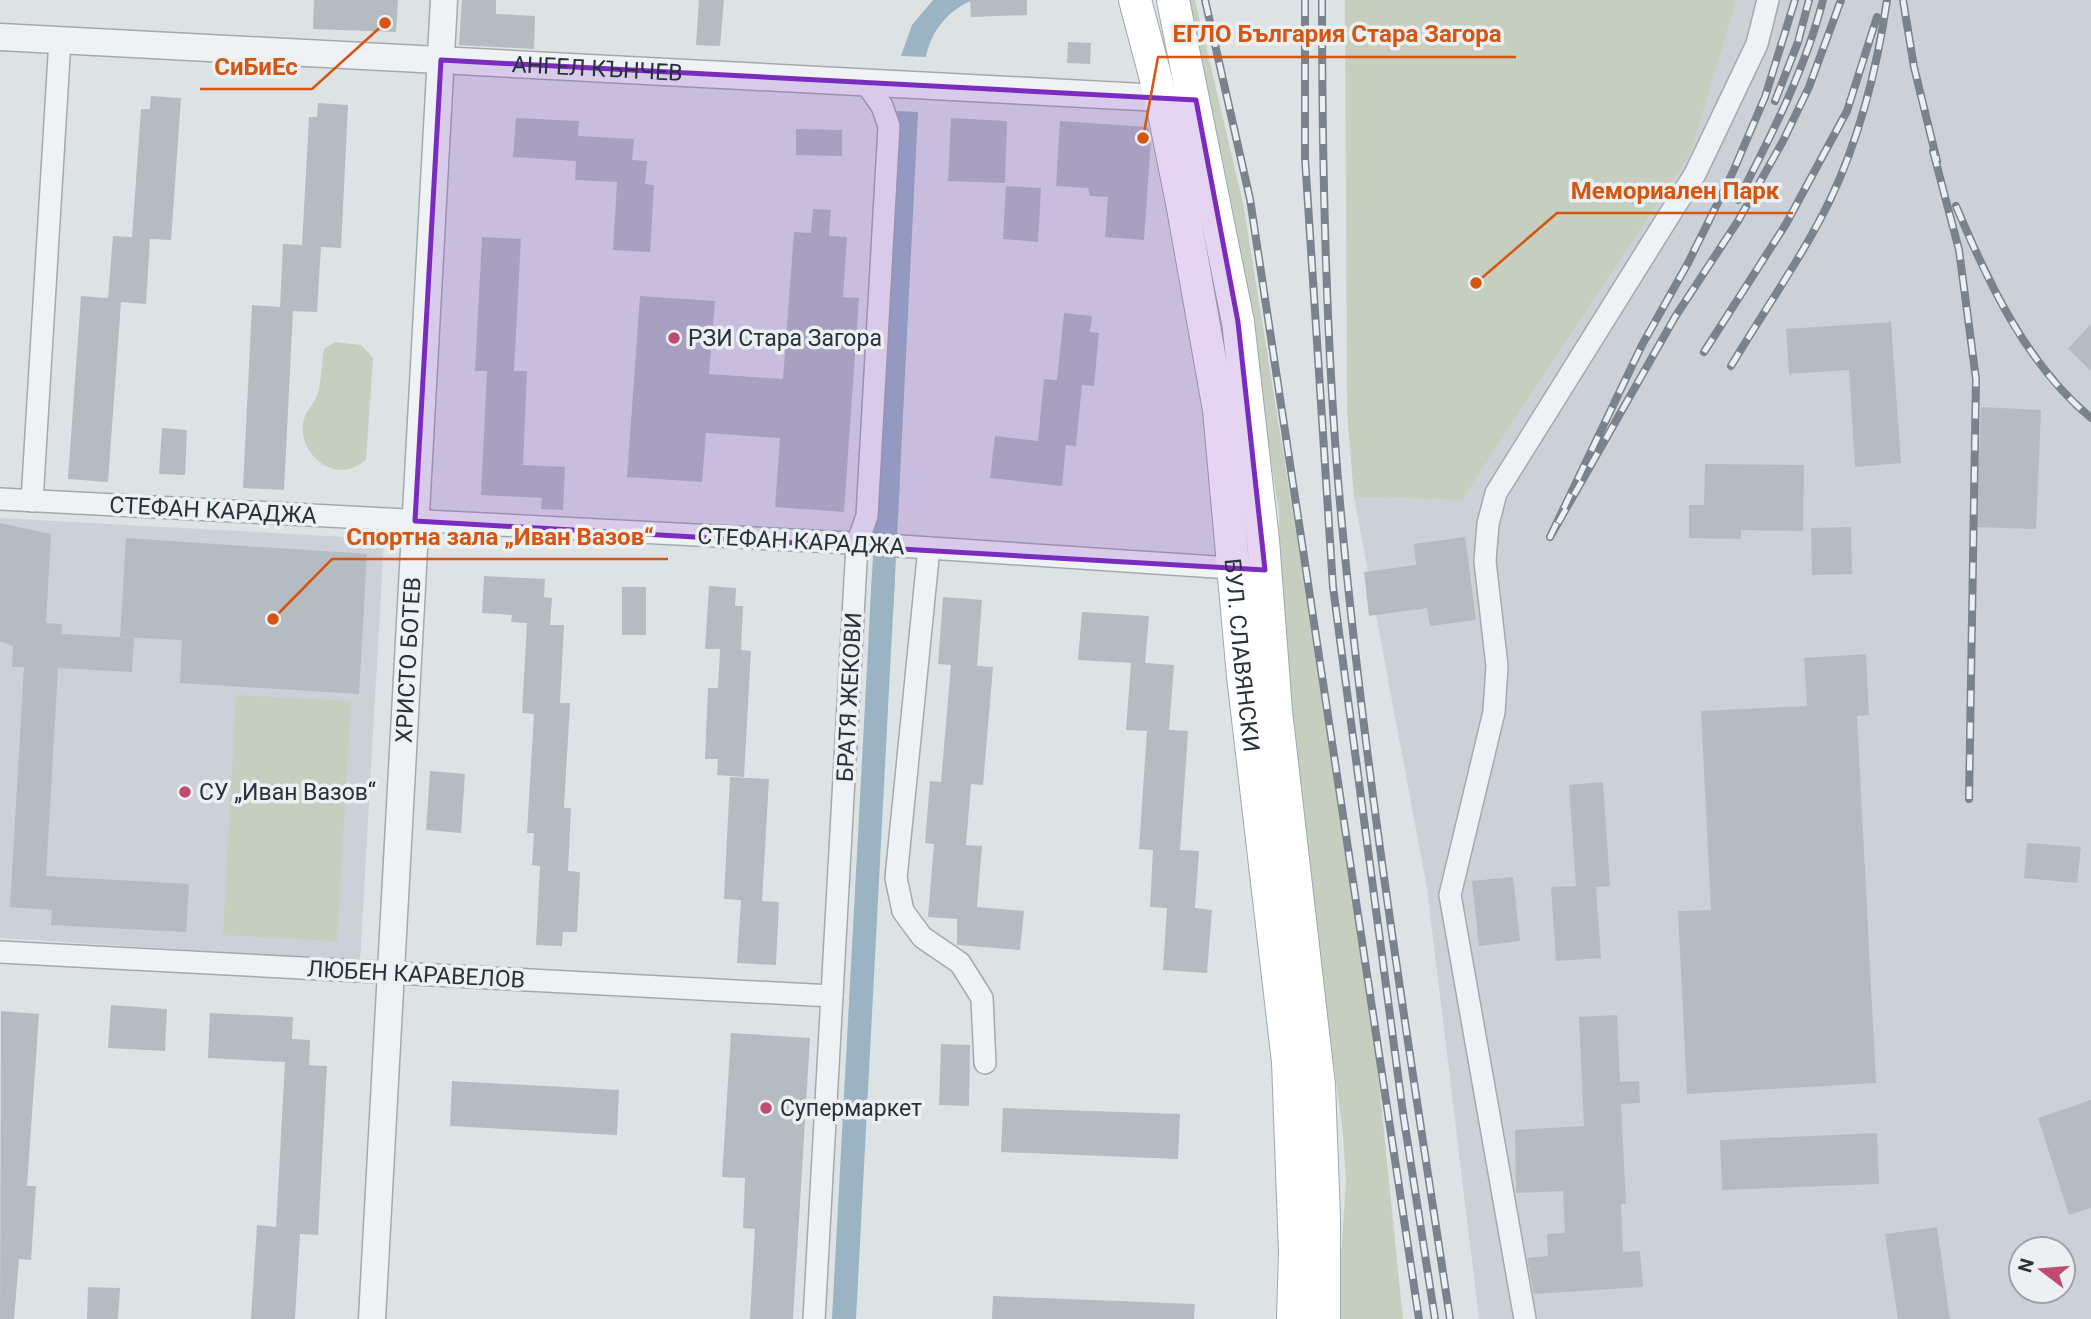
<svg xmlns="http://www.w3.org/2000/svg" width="2091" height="1319" viewBox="0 0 2091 1319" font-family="Roboto,sans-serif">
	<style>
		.built { fill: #cbd1d6; fill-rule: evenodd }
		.green { fill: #c5cebf }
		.water { fill: #9ab4c3 }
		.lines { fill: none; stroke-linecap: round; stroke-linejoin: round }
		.canal { stroke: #9ab4c3; stroke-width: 23 }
		.building { fill: #b5bcc1 }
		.minor-casing { stroke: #a3aaae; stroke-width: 24 }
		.tertiary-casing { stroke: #a3aaae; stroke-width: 29 }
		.primary-casing { stroke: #9da8b0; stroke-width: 34 }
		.minor { stroke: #eff2f4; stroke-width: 21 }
		.tertiary { stroke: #eff2f4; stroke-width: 26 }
		.primary { stroke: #fff; stroke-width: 32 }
		.rail-casing { stroke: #78838d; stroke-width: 8 }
		.rail { stroke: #ecf0f3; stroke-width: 5; stroke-dasharray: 16; stroke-linecap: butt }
		.marked { fill: #7b2cbf; fill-opacity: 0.2; stroke: #7b2cbf; stroke-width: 5; stroke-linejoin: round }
		.poi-dot { fill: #c14b70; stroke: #ecf0f3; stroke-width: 2.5 }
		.labels { text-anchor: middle; stroke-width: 7; stroke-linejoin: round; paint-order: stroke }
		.street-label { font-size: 23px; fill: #28323a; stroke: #ecf0f3 }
		.poi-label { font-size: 23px; fill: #28323a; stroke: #ecf0f3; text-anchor: start }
		.leader { fill: none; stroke: #d55511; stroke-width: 2.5 }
		.callout-dot { fill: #d55511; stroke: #ecf0f3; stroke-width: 2.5 }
		.callout-label { font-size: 24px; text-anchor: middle; font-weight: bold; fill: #d55511; stroke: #ecf0f3; stroke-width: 7; stroke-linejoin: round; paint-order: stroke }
	</style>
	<rect width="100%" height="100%" fill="#dde2e5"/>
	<g class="built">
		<path d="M1737,0H2091V1319H1479L1427,888L1354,497L1462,500L1691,153ZM2021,1249H2063V1291H2021Z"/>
		<polygon points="0,518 384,539 360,961 0,938"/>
	</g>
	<g class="green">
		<polygon points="1188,0 1195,0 1243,203 1292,507 1377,1063 1403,1319 1337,1319 1346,1182 1343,1133 1297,789 1280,576 1279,513 1232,208"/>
		<polygon points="1345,0 1737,0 1691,153 1462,500 1354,497 1347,412"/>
		<path d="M335,342L361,345L373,358L366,460C355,469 340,474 326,466C307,455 296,433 307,412C310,407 314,403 316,398C322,384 321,364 324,349Z"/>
		<polygon points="236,695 351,701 337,941 223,935"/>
	</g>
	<g class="water">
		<path d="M933,0H973C948,10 931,31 926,57L901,56L912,25Z"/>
		<polygon points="897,111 918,112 898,517 877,516"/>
		<polygon points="872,574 895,575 856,1319 832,1319"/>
	</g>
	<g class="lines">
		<polyline class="canal" points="882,606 888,487"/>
	</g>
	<g class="building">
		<polygon points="314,0 398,0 396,32 313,29"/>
		<polygon points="462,0 496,0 496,14 535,16 534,49 459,45"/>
		<polygon points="699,0 724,0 720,46 696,45"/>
		<polygon points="970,0 1027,0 1027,15 971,17"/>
		<polygon points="1068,42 1091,43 1090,64 1067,63"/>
		<polygon points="151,96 181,98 171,240 150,239 146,304 121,302 108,482 68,479 81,296 108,298 113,236 132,237 141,109 150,109"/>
		<polygon points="318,103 348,105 341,248 321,247 317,312 293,311 284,490 243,488 252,305 280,307 283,244 302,245 309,117 317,117"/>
		<polygon points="516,118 579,121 578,136 634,139 632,160 647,161 645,184 654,185 650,252 613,250 617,182 575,180 576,161 513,157"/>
		<polygon points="951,118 1007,121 1005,183 948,181"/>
		<polygon points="1060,121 1148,127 1151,139 1144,240 1105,237 1108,197 1090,196 1088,188 1056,186"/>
		<polygon points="796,129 842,130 842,156 796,155"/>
		<polygon points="1006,186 1041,188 1038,242 1003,239"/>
		<polygon points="813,209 831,210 829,236 847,237 843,297 859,298 844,512 775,507 780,438 706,433 702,482 627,477 640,296 715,301 709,374 783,379 794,232 811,233"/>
		<polygon points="482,237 521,239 514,371 527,371 523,465 565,467 563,510 541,509 542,498 481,495 487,371 475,371"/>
		<polygon points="1064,313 1092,316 1090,332 1099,333 1094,386 1082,385 1076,446 1066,445 1062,486 990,478 995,436 1038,441 1044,379 1057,380"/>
		<polygon points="1891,322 1901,463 1855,467 1849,370 1789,374 1786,329"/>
		<polygon points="2091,324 2091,371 2068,349"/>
		<polygon points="1981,407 2041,410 2036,529 1976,527"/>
		<polygon points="162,428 187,430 185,475 159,474"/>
		<polygon points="1705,464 1804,465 1803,531 1741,530 1741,539 1689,538 1689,505 1704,505"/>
		<polygon points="0,523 51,534 46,623 62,624 61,634 134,638 132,672 58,668 46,876 189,884 186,932 51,925 52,910 10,907 24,667 12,667 13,646 0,641"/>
		<polygon points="1851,527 1852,574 1812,575 1811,528"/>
		<polygon points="1465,537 1476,620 1430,626 1427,608 1369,616 1364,572 1416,565 1414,544"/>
		<polygon points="126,538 367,554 359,694 180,683 182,640 120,637"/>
		<polygon points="484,576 545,579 544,597 552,598 550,625 564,625 560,703 570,703 564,808 571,808 568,871 580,872 577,932 563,932 562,946 536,945 540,866 532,865 534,833 527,833 534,714 522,713 527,623 511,622 512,615 482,613"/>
		<polygon points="709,586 736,588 735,606 743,606 741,650 751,651 744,777 717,775 718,759 705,759 708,688 718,688 720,649 705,649"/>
		<rect x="622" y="587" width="24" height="48"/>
		<polygon points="943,597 982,600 977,666 993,667 983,785 971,784 966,845 982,846 977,907 1024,911 1020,950 957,945 957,919 928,917 934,844 925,843 930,781 941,782 951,665 938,664"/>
		<polygon points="1082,612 1149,616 1145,663 1174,665 1169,730 1188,731 1180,850 1199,851 1195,908 1212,910 1207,973 1163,970 1167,908 1150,907 1153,850 1139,849 1147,731 1126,730 1131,663 1078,660"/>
		<polygon points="1866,654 1869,715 1857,716 1876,1083 1687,1094 1678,911 1711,910 1701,711 1807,706 1804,658"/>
		<polygon points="430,771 465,774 461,833 426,830"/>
		<polygon points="730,777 769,779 762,901 779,902 776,965 737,963 741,900 724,899"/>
		<polygon points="1603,782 1610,886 1596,887 1601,958 1556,961 1551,887 1576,886 1569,785"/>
		<polygon points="2027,843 2081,847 2077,883 2024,878"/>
		<polygon points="1513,877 1520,941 1479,946 1472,881"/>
		<polygon points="111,1005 167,1009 165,1051 108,1048"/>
		<polygon points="1,1011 39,1014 27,1186 36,1186 31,1260 19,1259 14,1319 0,1319"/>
		<polygon points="210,1013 293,1017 292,1039 310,1040 309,1065 327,1066 318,1235 300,1234 295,1319 251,1319 257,1225 276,1227 285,1062 208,1058"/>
		<polygon points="1617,1015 1620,1082 1639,1081 1640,1103 1621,1104 1626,1204 1621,1204 1623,1252 1640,1251 1643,1287 1534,1294 1527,1258 1548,1256 1547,1234 1565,1233 1563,1191 1516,1193 1515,1130 1584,1126 1579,1017"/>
		<polygon points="731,1033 810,1038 793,1319 750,1319 755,1229 743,1228 745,1178 722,1177"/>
		<polygon points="941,1044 970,1045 969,1106 939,1105"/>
		<polygon points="452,1081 619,1090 617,1135 450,1126"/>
		<polygon points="2091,1100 2091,1208 2069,1215 2038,1118"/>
		<polygon points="1003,1108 1180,1114 1178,1159 1001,1152"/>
		<polygon points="1877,1133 1879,1184 1722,1190 1720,1140"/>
		<polygon points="1937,1227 1950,1319 1898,1319 1885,1234"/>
		<polygon points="88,1287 120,1288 118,1319 87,1319"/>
		<polygon points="993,1296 1195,1304 1194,1319 992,1319"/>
	</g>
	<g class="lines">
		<defs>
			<g id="minor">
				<polyline points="0,499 870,544 1245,569"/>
				<polyline points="32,501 60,40"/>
				<polyline points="929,548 896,878 903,911 922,937 960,963 982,998 985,1063"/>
				<polyline points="0,952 832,996"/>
				<polyline points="814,1319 857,544 867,516 889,126 882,106 865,82"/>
				<polyline points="1525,1319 1450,895 1494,712 1497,666 1485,561 1488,524 1496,493 1695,174 1757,44 1768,0"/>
			</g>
			<g id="tertiary">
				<path id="s1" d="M0,37L1180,99"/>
				<path id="s2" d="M372,1319L444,0"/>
			</g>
			<g id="primary">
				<path id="s3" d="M1135,0L1161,98L1183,208L1219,410L1243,676L1288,1062L1295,1252L1293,1319"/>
				<polyline points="1173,0 1238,322 1263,540 1276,711 1319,1085 1324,1218 1324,1319"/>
			</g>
		</defs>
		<use href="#minor" class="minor-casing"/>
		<use href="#tertiary" class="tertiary-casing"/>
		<use href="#primary" class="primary-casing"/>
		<use href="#minor" class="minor"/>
		<use href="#tertiary" class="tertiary"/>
		<use href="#primary" class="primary"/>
		<defs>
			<g id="rail">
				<polyline points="1205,0 1250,199 1419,1319"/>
				<polyline points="1305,0 1305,158 1333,587 1403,1113 1435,1319"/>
				<path d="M1322,0C1322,160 1325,320 1338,480C1362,761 1408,1040 1450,1319"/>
				<polyline points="1795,0 1765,97 1732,174 1688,263 1642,345 1550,537 1675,317 1738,221 1783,141 1809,87 1841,0"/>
				<polyline points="1903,0 1914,67 1937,161"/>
				<polyline points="1775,101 1798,42 1809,0"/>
				<polyline points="1933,151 1959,250 1976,379 1969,799"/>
				<path d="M1738,200C1771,136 1805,70 1823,0"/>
				<path d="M1956,206C1988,282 2026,364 2091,418"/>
				<polyline points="1704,352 1786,224 1847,111 1877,17"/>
				<path d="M1731,366C1763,312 1803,256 1830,200C1860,137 1877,69 1887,0"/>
			</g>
		</defs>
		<use href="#rail" class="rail-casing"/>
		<use href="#rail" class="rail"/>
	</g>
	<path class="marked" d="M441,60L1196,100L1238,322L1265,570L415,521Z"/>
	<g class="poi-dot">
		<circle cx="674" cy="338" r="7"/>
		<circle cx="185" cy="792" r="7"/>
		<circle cx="766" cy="1108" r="7"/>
	</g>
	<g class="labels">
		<g class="street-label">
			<text dy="8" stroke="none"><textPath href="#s1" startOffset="598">АНГЕЛ КЪНЧЕВ</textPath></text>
			<text transform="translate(213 510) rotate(3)" y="8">СТЕФАН КАРАДЖА</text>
			<text transform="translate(801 541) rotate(3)" y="8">СТЕФАН КАРАДЖА</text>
			<text dy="8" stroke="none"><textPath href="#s3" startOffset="665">БУЛ. СЛАВЯНСКИ</textPath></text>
			<text dy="8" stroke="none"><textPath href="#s2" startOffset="660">ХРИСТО БОТЕВ</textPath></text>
			<text transform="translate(849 697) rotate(-87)" y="8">БРАТЯ ЖЕКОВИ</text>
			<text transform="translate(416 974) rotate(3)" y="8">ЛЮБЕН КАРАВЕЛОВ</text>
		</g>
		<g class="poi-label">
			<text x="688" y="346">РЗИ Стара Загора</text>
			<text x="199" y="800">СУ „Иван Вазов“</text>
			<text x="780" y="1116">Супермаркет</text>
		</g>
	</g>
	<path class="leader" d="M1143 138L1158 57H1516M385 23L312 89H200M1476 283L1557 213H1793M273 619L332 559H668"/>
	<g class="callout-dot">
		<circle cx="1143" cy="138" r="7"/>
		<circle cx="385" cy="23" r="7"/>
		<circle cx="1476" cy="283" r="7"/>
		<circle cx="273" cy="619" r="7"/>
	</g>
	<g class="callout-label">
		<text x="1337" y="42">ЕГЛО България Стара Загора</text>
		<text x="256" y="75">СиБиЕс</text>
		<text x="1675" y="199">Мемориален Парк</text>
		<text x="500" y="545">Спортна зала „Иван Вазов“</text>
	</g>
	<g transform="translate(2042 1270) rotate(286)"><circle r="33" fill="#ecf0f3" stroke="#9ea4a9" stroke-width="2"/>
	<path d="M0-5L12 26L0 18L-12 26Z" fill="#c14b70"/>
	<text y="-10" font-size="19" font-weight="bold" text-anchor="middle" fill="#28323a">N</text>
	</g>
</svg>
